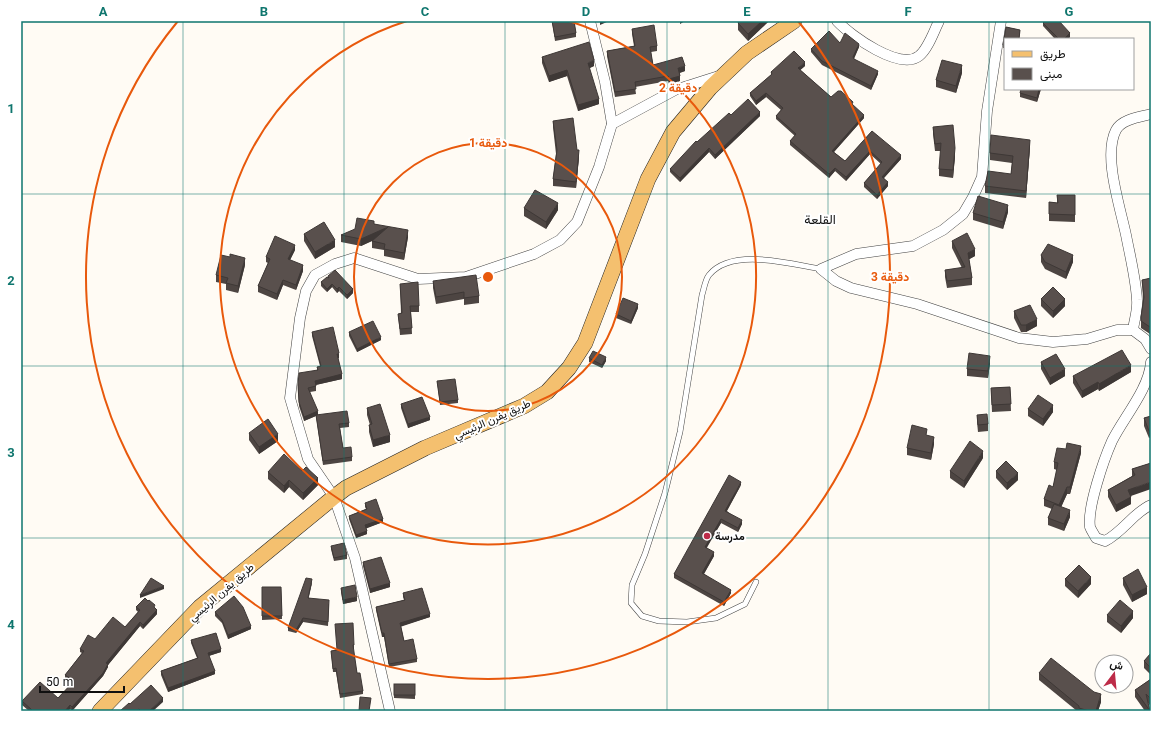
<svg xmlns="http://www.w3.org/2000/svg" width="1172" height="732" viewBox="0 0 1172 732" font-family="Georgia,Vazirmatn,serif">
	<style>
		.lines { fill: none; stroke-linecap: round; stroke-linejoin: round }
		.service-casing { stroke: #434343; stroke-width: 6 }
		.minor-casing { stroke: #434343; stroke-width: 11 }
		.primary-casing { stroke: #212121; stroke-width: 16 }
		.service { stroke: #fff; stroke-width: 5 }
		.minor { stroke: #fff; stroke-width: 10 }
		.primary { stroke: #f4c06f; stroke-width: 15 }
		.wall { fill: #4d4542 }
		.shaded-wall { fill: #3e3836 }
		.building { fill: #59504d; stroke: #3e3836 }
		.grid { fill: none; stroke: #0f766e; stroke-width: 1; stroke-opacity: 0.55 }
		.ring { fill: none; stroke: #e8590c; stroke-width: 2 }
		.poi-dot { fill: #bd2b48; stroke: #fff; stroke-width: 1.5 }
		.labels { text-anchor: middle; stroke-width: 4; stroke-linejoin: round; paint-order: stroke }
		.street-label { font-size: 11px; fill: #101010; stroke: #fff }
		.poi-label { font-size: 11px; font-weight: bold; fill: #101010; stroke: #fff; text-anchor: start }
		.quarter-label { font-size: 13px; fill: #101010; stroke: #fff }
		.centre { fill: #e8590c; stroke: #fff; stroke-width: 2 }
		.ring-label { font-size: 12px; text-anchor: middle; font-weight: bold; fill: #e8590c; stroke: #fff; stroke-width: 4; stroke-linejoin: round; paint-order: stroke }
		.neatline { fill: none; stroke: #0f766e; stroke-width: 1.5 }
		.grid-label { font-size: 13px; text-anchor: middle; font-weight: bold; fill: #0f766e }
	</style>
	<rect width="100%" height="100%" fill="#fffbf4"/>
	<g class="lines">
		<defs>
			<path id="service" d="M756,582L745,604L716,618L687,622L659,621L642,616L631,603L632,585L645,554L665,493L680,432L702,295C704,289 705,280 709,275C732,247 790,264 821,269"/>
			<g id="minor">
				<polyline points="590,21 605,82 612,124"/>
				<path d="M837,21C851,36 900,71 919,56C928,49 934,31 939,21"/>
				<polyline points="1001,21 987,111 982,177 973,197 963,214 943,230 913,246 856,254 821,269 836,281 851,288 917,304 1019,338 1053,342 1087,339 1117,330 1133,330 1145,339 1151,349"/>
				<path d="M1133,330C1134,321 1138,310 1137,300C1136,281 1131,260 1127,240C1122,212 1102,157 1116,130C1122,119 1140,117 1151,114"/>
				<path d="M1151,362C1149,389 1124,417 1112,441C1104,459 1087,508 1090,527C1091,530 1094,534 1096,538L1105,541C1123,532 1134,512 1151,505"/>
				<polyline points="390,711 355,558 334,497 308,459 290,398 300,318 306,291 315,275 335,264 354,258 418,279 466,277 534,254 560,240 577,222 599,167 612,124 675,90 722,75"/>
			</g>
			<polyline id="primary" points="100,711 200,607 334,497 346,488 425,448 524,406 547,392 569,368 585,343 648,179 673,132 710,88 747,53 794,21"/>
		</defs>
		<use href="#service" class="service-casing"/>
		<use href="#minor" class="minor-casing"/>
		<use href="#primary" class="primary-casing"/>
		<use href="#service" class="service"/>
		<use href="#minor" class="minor"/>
		<use href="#primary" class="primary"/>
	</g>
	<g class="wall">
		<polygon points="552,21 574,21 576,33 576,37 555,41"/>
		<polygon points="739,21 769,21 748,41 738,30 738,23"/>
		<polygon points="1043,23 1070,37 1068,39 1055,39 1043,26"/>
		<polygon points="1006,27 1020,30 1020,33 1019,39 1005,39 1005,48 1003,48 1003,45"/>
		<polygon points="632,29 657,46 657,51 651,52 653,65 685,71 680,73 680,81 669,84 668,81 635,87 636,94 615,97 607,56 607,51 634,46 632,34"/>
		<polygon points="859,47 854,59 878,74 871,90 822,65 811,52 811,49"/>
		<polygon points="542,57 594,66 589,68 599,104 578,111 567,76 549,82 542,63"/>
		<polygon points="805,66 800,70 831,97 853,106 864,118 834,152 845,161 872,131 901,159 884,178 888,186 877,199 864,187 864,183 881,164 870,154 846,181 835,171 829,178 790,145 790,141 795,136 776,119 776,116 781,110 766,97 756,105 750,96 750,93 771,75 771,72"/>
		<polygon points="962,73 956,93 936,87 936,80"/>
		<polygon points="1041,89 1037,102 1020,97 1020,93"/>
		<polygon points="731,115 760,116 715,159 709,152 680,182 670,172 670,169 697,142"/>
		<polygon points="553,121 577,150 579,157 576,188 553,186 553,179 556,154 553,127"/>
		<polygon points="933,127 955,156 953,178 939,176 939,169 941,151 935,151 933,134"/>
		<polygon points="1030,147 1026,198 985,193 985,186 1011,174 1012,163 990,160 990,153"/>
		<polygon points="1057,195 1075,195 1075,222 1049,221 1049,202 1057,203"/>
		<polygon points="524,208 558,210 546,229 524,216"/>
		<polygon points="1008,212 1003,229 973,220 973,213"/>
		<polygon points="374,224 408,237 404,260 384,256 384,250 372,248 372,241 373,240 361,246 341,242 341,235"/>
		<polygon points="304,234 335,247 315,259 304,241"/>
		<polygon points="952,241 975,256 969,259 972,278 972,285 947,288 945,277 945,270 962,268 952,248"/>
		<polygon points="295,250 290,260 303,271 296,290 283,285 277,300 258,292 258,286 268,263 266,262 266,257"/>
		<polygon points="1041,255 1073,262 1066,279 1045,269 1041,262"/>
		<polygon points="245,265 238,293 226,290 226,284 216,282 216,275"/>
		<polygon points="328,276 353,293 347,299 339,291 337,293 332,287 327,292 321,286 321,282 328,277"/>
		<polygon points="1151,278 1150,334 1141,328 1141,317 1143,299 1142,280"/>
		<polygon points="433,281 479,296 479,303 464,305 464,299 436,304 433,288"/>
		<polygon points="400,284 419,306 419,312 411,312 412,334 400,335 398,314 401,313"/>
		<polygon points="1041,299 1065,306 1053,318 1041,306"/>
		<polygon points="638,308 631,324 616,318 616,314"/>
		<polygon points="1014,311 1037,326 1026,332 1021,332 1014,318"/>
		<polygon points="312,332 339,358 338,358 342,379 316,385 316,391 310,392 318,415 349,423 349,427 340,428 343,448 352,457 352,461 323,465 316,416 304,421 299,406 298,385 317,370 317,367 320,366 312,336"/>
		<polygon points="349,332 381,340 357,352 349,336"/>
		<polygon points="589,358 606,361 602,368 589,362"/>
		<polygon points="1041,362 1065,376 1050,385 1041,369"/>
		<polygon points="990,363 988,378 967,376 967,369"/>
		<polygon points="1131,372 1099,391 1098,389 1082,398 1073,383 1073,376"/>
		<polygon points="437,381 458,400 458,403 440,405"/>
		<polygon points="1010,387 1011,411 992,412 991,388"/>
		<polygon points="401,404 430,420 408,428 401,408"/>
		<polygon points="367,408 390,442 373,447 369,432 369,425 370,425 367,415"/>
		<polygon points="1028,409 1053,412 1043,426 1028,416"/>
		<polygon points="977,415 988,424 988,431 978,432 977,422"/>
		<polygon points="1151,416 1149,438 1144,426 1144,418"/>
		<polygon points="249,433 278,441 259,454 249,440"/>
		<polygon points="927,436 934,444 931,460 907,455 907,448"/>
		<polygon points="1081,453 1070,494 1067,494 1061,507 1070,517 1064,531 1048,525 1048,518 1052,509 1044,506 1044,499 1053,487 1057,470 1054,469 1054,462"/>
		<polygon points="983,458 964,488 950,478 950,471"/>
		<polygon points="1151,463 1131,496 1131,504 1116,512 1108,497 1108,490 1132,476 1132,469"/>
		<polygon points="996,471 1018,480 1007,490 996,478"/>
		<polygon points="268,472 318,485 303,500 289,487 284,493 268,479"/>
		<polygon points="741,485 727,511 742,524 738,532 721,523 706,548 714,556 704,574 731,593 724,606 674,578 674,574"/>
		<polygon points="365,503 383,522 366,528 367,534 356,538 349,519 349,516 366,509 365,507"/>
		<polygon points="331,546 347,555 347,559 334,561 331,549"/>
		<polygon points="363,562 390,587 370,593 363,566"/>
		<polygon points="1123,578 1147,594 1132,602 1123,585"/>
		<polygon points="1065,579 1091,584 1078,598 1065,586"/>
		<polygon points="312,583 308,598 329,604 328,626 303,622 296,633 288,631 288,628"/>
		<polygon points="262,587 281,587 282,619 262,620"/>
		<polygon points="341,588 357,601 343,604 341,592"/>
		<polygon points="403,593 430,617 401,626 404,641 417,659 417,662 389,667 384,637 382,637 376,610 376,607 404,600 403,597"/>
		<polygon points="136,607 155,608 157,614 143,629 140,626 108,665 108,667 103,676 72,711 70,709 68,711 29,711 22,705 22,701 58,698 72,684 65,679 65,675 82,653 80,652 80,649 95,639 125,627 138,612 136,610"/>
		<polygon points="215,612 251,629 228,639 222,623 215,616"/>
		<polygon points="1107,615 1133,618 1121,633 1107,622"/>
		<polygon points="191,640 221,652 209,656 215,674 168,692 161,675 161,671 197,658 191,643"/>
		<polygon points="354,645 354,649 353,649 357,673 363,691 363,694 340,698 336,672 333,672 331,651"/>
		<polygon points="1151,653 1151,675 1144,668 1144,661"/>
		<polygon points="1039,673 1101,702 1098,711 1077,711 1039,680"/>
		<polygon points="1151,679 1151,706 1148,703 1150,711 1145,711 1135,697 1135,690"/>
		<polygon points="394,684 415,684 415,699 394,698"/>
	</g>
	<g class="shaded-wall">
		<polygon points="600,21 609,21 600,25"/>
		<polygon points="680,21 685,21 680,24"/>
		<polygon points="762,21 769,21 748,41 748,34"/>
		<polygon points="1070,33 1070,37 1068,39 1064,39"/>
		<polygon points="859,44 859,47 853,60 853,57"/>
		<polygon points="594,60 594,66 588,69 588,63"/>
		<polygon points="805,62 805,66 798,72 798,68"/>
		<polygon points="962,65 962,73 956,93 956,86"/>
		<polygon points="685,66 685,71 678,73 678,68"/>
		<polygon points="567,70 567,76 549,82 549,76"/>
		<polygon points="878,71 878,74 871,90 871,86"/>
		<polygon points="680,76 680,81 669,84 669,79"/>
		<polygon points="1039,89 1041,89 1037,102 1037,98"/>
		<polygon points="766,93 766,97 756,105 756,101"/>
		<polygon points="599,99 599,104 578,111 578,105"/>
		<polygon points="760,112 760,116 715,159 715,155"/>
		<polygon points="864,115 864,118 832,154 832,151"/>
		<polygon points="1030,140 1030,147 1026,198 1026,191"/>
		<polygon points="709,148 709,152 680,182 680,178"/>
		<polygon points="955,148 955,156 953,178 953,170"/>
		<polygon points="579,150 579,157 576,188 576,182"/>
		<polygon points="870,151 870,154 846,181 846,177"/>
		<polygon points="901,155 901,159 882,180 882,177"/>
		<polygon points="835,168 835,171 829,178 829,174"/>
		<polygon points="888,182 888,186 877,199 877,195"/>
		<polygon points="558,203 558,210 546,229 546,222"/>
		<polygon points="1008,205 1008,212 1003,229 1003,222"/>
		<polygon points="388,227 388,234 361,246 361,239"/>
		<polygon points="408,230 408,237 404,260 404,253"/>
		<polygon points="335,240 335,247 315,259 315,252"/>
		<polygon points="295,245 295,250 288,264 288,259"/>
		<polygon points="975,249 975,256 968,260 968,253"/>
		<polygon points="1073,255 1073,262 1066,279 1066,272"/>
		<polygon points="245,258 245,265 238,293 238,286"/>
		<polygon points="303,265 303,271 296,290 296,285"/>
		<polygon points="283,280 283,285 277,300 277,294"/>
		<polygon points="332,284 332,287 327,292 327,289"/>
		<polygon points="339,287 339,291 337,293 337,289"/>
		<polygon points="353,289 353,293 347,299 347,295"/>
		<polygon points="1065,299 1065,306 1053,318 1053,311"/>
		<polygon points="638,304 638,308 631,324 631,321"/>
		<polygon points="1037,319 1037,326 1026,332 1026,325"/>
		<rect x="1150" y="327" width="1" height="7"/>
		<polygon points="381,337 381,340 357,352 357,349"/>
		<polygon points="339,353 339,358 337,359 337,354"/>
		<polygon points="990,356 990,363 988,378 988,371"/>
		<polygon points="606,357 606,361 602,368 602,365"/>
		<polygon points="1131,365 1131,372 1099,391 1099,384"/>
		<polygon points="1065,369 1065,376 1050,385 1050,378"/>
		<polygon points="342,374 342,379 315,385 315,381"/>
		<polygon points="1098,382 1098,389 1082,398 1082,391"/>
		<polygon points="1053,405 1053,412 1043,426 1043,419"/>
		<polygon points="318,411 318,415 304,421 304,417"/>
		<polygon points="430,417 430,420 408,428 408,424"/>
		<polygon points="1151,430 1151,437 1149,438 1149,431"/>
		<polygon points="278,434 278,441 259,454 259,447"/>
		<polygon points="390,435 390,442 373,447 373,440"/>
		<polygon points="934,437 934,444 931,460 931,453"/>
		<polygon points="1081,446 1081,453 1070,494 1070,487"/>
		<polygon points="983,451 983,458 964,488 964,481"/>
		<polygon points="1018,473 1018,480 1007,490 1007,483"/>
		<polygon points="318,478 318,485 303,500 303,493"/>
		<polygon points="289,480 289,487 284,493 284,486"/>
		<polygon points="741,482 741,485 725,514 725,511"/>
		<polygon points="1151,482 1151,489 1128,497 1128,490"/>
		<polygon points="1067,487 1067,494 1059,512 1059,505"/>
		<polygon points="1131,497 1131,504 1116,512 1116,505"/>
		<polygon points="1070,510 1070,517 1064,531 1064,524"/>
		<polygon points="383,519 383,522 365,529 365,525"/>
		<polygon points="721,519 721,523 705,551 705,547"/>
		<polygon points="742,520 742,524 738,532 738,528"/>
		<polygon points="367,531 367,534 356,538 356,535"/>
		<polygon points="714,552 714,556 702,577 702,573"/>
		<polygon points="1091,577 1091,584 1078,598 1078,591"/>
		<polygon points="312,579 312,583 308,601 308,598"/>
		<polygon points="390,583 390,587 370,593 370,589"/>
		<polygon points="164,586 164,589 140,598 140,595"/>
		<polygon points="1147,587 1147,594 1132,602 1132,595"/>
		<polygon points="731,590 731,593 724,606 724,602"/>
		<polygon points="357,597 357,601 343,604 343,600"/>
		<polygon points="157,610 157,614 143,629 143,625"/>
		<polygon points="1133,611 1133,618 1121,633 1121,626"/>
		<polygon points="430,614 430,617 400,627 400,623"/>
		<polygon points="303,618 303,622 296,633 296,630"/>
		<polygon points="140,622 140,626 108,665 108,667 103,676 72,711 72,707 106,663"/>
		<polygon points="251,626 251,629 228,639 228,635"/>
		<rect x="382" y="633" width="2" height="4"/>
		<polygon points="221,649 221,652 208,656 208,653"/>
		<polygon points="215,671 215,674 168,692 168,688"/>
		<polygon points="1101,694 1101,702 1098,711 1096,711"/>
		<polygon points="163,698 163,702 153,711 149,711"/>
		<polygon points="70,705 70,709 68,711 65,711"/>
	</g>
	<g class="building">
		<polygon points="552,21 574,21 576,33 555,37"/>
		<polygon points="739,21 762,21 748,34 738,23"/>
		<polygon points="1045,21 1059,21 1070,33 1064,39 1059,39 1043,23"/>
		<polygon points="654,25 657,46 650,47 653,65 682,57 685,66 678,68 680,76 669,79 668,76 635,82 636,89 615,92 607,51 635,46 632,29"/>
		<polygon points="1006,27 1020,30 1019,39 1005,39 1005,45 1003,45"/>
		<polygon points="829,31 840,43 845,33 859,44 853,57 854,59 878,71 871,86 822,61 811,49"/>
		<polygon points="589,42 594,60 588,63 599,99 578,105 567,70 549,76 542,57"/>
		<polygon points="794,51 805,62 798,68 831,97 838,91 841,91 853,102 852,104 864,115 832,151 845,161 872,131 901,155 882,177 888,182 877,195 864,183 882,162 870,151 846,177 835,168 829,174 790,141 796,134 776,116 783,108 766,93 756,101 750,93 772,74 771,72"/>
		<polygon points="942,60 962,65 956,86 936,80"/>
		<polygon points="1021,89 1039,89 1037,98 1020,93"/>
		<polygon points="748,99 760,112 715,155 709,148 680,178 670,169 696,141 697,142 729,113 731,115"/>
		<polygon points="573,118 577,150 579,150 576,182 553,179 557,150 553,121"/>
		<polygon points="953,125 955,148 953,170 939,169 941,143 935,144 933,127"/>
		<polygon points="991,135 1030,140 1026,191 985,186 988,171 1011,174 1013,156 990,153"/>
		<polygon points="535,190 558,203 546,222 524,208"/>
		<polygon points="1057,195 1075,195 1075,215 1049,214 1049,202 1058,203"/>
		<polygon points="978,196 1008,205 1003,222 973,213"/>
		<polygon points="357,218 374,221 374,224 408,230 404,253 384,249 385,244 372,241 388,227 361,239 341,235 355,229"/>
		<polygon points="324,222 335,240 315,252 304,234"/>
		<polygon points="967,233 975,249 968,253 972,278 947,281 945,270 965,267 952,241"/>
		<polygon points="275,236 295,245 288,259 303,265 296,285 283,280 277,294 258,286 270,259 266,257"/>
		<polygon points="1048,244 1073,255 1066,272 1045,262 1041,255"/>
		<polygon points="230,254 245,258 238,286 226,283 228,278 216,275 221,255 230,257"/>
		<polygon points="335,270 353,289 347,295 339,287 337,289 332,284 327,289 321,282 327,277 329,278 328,276"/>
		<polygon points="476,275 479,296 464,298 464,292 436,297 433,281"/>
		<polygon points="1151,278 1151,327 1150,327 1141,321 1141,317 1144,297 1142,280"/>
		<polygon points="418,282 419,306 410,306 412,328 400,329 398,314 402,313 400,284"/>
		<polygon points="1053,287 1065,299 1053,311 1041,299"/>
		<polygon points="623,298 638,304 631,321 616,314"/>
		<polygon points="1030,305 1037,319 1026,325 1021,325 1014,311"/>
		<polygon points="373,321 381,337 357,349 349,332"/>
		<polygon points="333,327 339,353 337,354 342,374 315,381 316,386 308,388 318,411 304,417 299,402 298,385 299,373 318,370 317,367 321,366 312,332"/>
		<polygon points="1122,350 1131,365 1099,384 1098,382 1082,391 1073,376"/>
		<polygon points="593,351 606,357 602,365 589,358"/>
		<polygon points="969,353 990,356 988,371 967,369"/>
		<polygon points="1056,354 1065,369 1050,378 1041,362"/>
		<polygon points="455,379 458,400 440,402 437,381"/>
		<polygon points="1010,387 1011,404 992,405 991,388"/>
		<polygon points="1038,395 1053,405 1043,419 1028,409"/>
		<polygon points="422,397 430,417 408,424 401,404"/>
		<polygon points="380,404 390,435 373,440 369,425 372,424 367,408"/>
		<polygon points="347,411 349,423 339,424 343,448 351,447 352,457 323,461 316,415"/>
		<polygon points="987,414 988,424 978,425 977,415"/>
		<polygon points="1151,416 1151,430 1149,431 1144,418"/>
		<polygon points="268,419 278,434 259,447 249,433"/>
		<polygon points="912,425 927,429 926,435 934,437 931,453 907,448"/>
		<polygon points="970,441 983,451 964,481 950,471"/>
		<polygon points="1067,443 1081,446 1070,487 1067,487 1059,505 1044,499 1049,485 1053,487 1058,463 1054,462 1057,448 1066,449"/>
		<polygon points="284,454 302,471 306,467 318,478 303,493 289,480 284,486 268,472"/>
		<polygon points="1006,461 1018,473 1007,483 996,471"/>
		<polygon points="1151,463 1151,482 1128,490 1131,497 1116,505 1108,490 1135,475 1132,469"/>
		<polygon points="729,475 741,482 725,511 742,520 738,528 721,519 705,547 714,552 702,573 731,590 724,602 674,574"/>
		<polygon points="376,499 383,519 365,525 367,531 356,535 349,516 367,509 365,503"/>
		<polygon points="1054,504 1070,510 1064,524 1048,518"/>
		<polygon points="344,543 347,555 334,558 331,546"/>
		<polygon points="381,557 390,583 370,589 363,562"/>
		<polygon points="1079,565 1091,577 1078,591 1065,579"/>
		<polygon points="1138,569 1147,587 1132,595 1123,578"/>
		<polygon points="151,578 164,586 140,595"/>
		<polygon points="306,578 312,579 308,598 329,600 328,622 303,618 296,630 288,628"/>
		<polygon points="355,585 357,597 343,600 341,588"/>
		<polygon points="262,587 281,587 282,616 262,616"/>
		<polygon points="422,588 430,614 400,623 404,641 413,639 417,659 389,664 384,633 382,633 376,607 405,600 403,593"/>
		<polygon points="234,596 243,607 251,626 228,635 222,620 215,612"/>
		<polygon points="145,598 148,601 149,600 155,605 154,607 157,610 143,625 140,622 106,663 108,664 103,673 72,707 70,705 65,711 33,711 22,701 40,682 58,698 74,681 65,675 84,651 80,649 88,635 95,639 113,617 125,627 140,610 136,607"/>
		<polygon points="1120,600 1133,611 1121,626 1107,615"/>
		<polygon points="353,623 354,645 353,645 357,673 360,673 363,691 340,694 336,668 333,669 331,651 337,650 335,624"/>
		<polygon points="216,633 221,649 208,653 215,671 168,688 161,671 198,658 191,640"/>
		<polygon points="1151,653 1151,668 1144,661"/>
		<polygon points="1051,658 1094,692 1101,694 1096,711 1089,711 1079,708 1079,706 1039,673"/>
		<polygon points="1151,679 1151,699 1146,694 1150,711 1135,690"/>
		<rect x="394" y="684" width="21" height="11"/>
		<polygon points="151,685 163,698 149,711 141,711 139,709 136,711 120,711 129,703 130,704"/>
		<polygon points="360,697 371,698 369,711 359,711"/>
	</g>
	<path class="grid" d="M183,21V711M344,21V711M505,21V711M667,21V711M828,21V711M989,21V711M21,194H1151M21,366H1151M21,538H1151"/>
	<g class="ring">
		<circle cx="488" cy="277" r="134"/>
		<path d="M569 21A268 268 0 1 1 407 21"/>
		<path d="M798 21A402 402 0 1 1 178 21"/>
	</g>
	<circle class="poi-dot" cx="707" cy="536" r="4"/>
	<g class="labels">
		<g class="street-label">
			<text transform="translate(492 419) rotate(-24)" y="4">طريق يفرن الرئيسي</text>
			<text transform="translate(221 592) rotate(-41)" y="4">طريق يفرن الرئيسي</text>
		</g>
		<g class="poi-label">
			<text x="715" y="540">مدرسة</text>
		</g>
		<g class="quarter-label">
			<text x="820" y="224">القلعة</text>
		</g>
	</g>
	<circle cx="488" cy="277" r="6" class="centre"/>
	<g class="ring-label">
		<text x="678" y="92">2 دقيقة</text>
		<text x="488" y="147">1 دقيقة</text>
		<text x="890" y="281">3 دقيقة</text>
	</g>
	<rect width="1172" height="732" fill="none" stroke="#ffffff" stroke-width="44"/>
	<rect x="1004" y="38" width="130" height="52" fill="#ffffff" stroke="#9f9f9f"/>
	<rect x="1012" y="51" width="20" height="6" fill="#f4c06f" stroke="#9f9f9f"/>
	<text x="1040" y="58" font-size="12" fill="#101010">طريق</text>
	<rect x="1012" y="68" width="20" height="12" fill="#59504d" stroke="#9f9f9f"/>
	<text x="1040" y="78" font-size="12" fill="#101010">مبنى</text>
	<g transform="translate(1114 674) rotate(16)"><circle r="19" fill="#ffffff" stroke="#9f9f9f"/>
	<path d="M0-3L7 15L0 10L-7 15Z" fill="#bd2b48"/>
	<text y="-6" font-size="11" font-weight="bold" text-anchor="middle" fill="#101010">ش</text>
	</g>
	<path d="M40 686v6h84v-6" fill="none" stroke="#101010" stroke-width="2"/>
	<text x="46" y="686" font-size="12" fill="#101010" stroke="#ffffff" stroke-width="3" paint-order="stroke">50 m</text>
	<rect x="22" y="22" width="1128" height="688" class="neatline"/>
	<g class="grid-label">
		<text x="103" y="16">A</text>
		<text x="264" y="16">B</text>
		<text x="425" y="16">C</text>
		<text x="586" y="16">D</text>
		<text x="747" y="16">E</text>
		<text x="908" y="16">F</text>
		<text x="1069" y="16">G</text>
		<text x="11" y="113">1</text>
		<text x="11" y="285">2</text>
		<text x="11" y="457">3</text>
		<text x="11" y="629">4</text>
	</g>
</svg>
